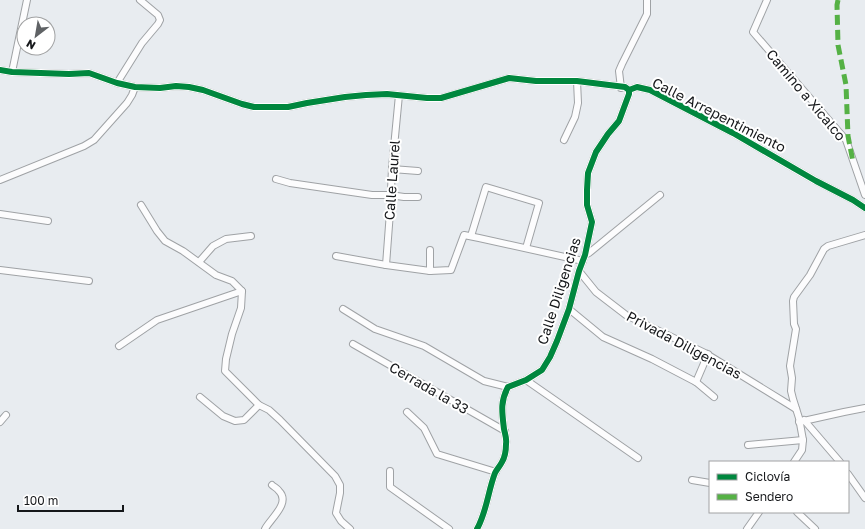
<svg xmlns="http://www.w3.org/2000/svg" width="865" height="529" viewBox="0 0 865 529" font-family="'Golos Text',sans-serif">
	<style>
		.lines { fill: none; stroke-linecap: round; stroke-linejoin: round }
		.street-casing { stroke: #9fa2a5; stroke-width: 8 }
		.street { stroke: #fcfcfd; stroke-width: 6 }
		.quiet { stroke: #55b145; stroke-width: 5; stroke-dasharray: 10 5; stroke-linecap: butt }
		.cycleway-casing { stroke: #fff; stroke-width: 8 }
		.cycleway { stroke: #00873e; stroke-width: 6 }
		.labels { text-anchor: middle; stroke-width: 4; stroke-linejoin: round; paint-order: stroke }
		.street-label { font-size: 14px; fill: #15171a; stroke: #fff }
	</style>
	<rect width="100%" height="100%" fill="#e8ecf0"/>
	<g class="lines">
		<defs>
			<g id="street">
				<polyline points="767,0 753,32 846,140 865,195"/>
				<polyline points="0,70 12,72 69,74 89,73 117,83 135,87 160,88 176,86 189,87 203,90 242,104 254,107 288,107 307,103 345,97 366,95 387,94 427,98 441,98 509,78 536,81 577,81 625,87 629,90 637,87 650,90 733,133 816,181 853,200 865,208"/>
				<polyline points="12,72 27,0"/>
				<polyline points="117,83 142,43 158,24 160,20 158,15 140,0"/>
				<polyline points="621,88 619,71 622,64 647,14 647,0"/>
				<polyline points="564,140 575,117 578,103 577,81"/>
				<polyline points="392,169 418,171"/>
				<polyline points="276,179 290,183 372,195 390,195 404,197 418,197"/>
				<polyline points="0,180 84,146 94,140 127,103 132,95 135,87"/>
				<polyline points="141,205 157,231 165,241 183,251 216,275 232,281 242,291 241,308 232,334 226,359 225,371 259,405 269,410 280,420 335,476 340,485 340,493 336,513 341,521 350,529"/>
				<polyline points="0,214 48,221"/>
				<polyline points="471,236 486,187 539,203 526,248"/>
				<polyline points="430,250 430,271"/>
				<polyline points="585,255 589,253 660,195"/>
				<polyline points="336,256 386,265 430,271 451,270 464,235 479,238 583,261"/>
				<polyline points="199,262 213,246 226,239 251,236"/>
				<polyline points="386,265 390,212 392,168 399,95"/>
				<polyline points="0,270 89,281"/>
				<polyline points="579,271 596,292 626,315 705,353 796,409"/>
				<polyline points="343,309 375,329 424,346 484,381 508,387"/>
				<polyline points="569,309 603,337 652,359 696,382 714,397"/>
				<polyline points="353,344 505,431"/>
				<polyline points="119,346 157,320 242,291"/>
				<polyline points="526,380 638,458"/>
				<polyline points="696,382 708,354"/>
				<polyline points="200,397 223,416 235,421 244,420 259,405"/>
				<polyline points="407,412 424,428 437,454 496,472"/>
				<polyline points="804,420 840,462"/>
				<polyline points="0,422 6,415"/>
				<polyline points="799,422 844,412 865,408"/>
				<polyline points="748,445 803,440"/>
				<polyline points="794,462 802,450 803,440 799,418 793,399 791,391 792,378 790,366 796,329 794,324 793,301 794,297 810,275 824,249 828,246 865,235"/>
				<polyline points="390,471 390,487 449,529"/>
				<polyline points="848,474 865,498"/>
				<polyline points="692,480 710,483"/>
				<polyline points="797,512 815,529"/>
				<path d="M265,529C270,519 291,503 279,491C277,488 274,487 272,485"/>
				<path d="M477,529C487,511 488,491 495,473C497,469 500,466 502,462C505,457 506,451 506,444C507,439 505,434 504,429C502,412 500,402 508,387L526,380L542,370L550,357L557,341L569,309L579,271L585,255L592,222L587,205V190L588,173L596,152L608,134L619,121L629,94V90"/>
				<polyline points="747,529 759,512"/>
			</g>
		</defs>
		<use href="#street" class="street-casing"/>
		<use href="#street" class="street"/>
		<polyline class="quiet" points="838,0 837,5 838,45 846,85 848,136 853,162"/>
		<defs>
			<g id="cycleway">
				<polyline points="0,70 12,72 69,74 89,73 117,83 135,87 160,88 176,86 189,87 203,90 242,104 254,107 288,107 307,103 345,97 366,95 387,94 427,98 441,98 509,78 536,81 577,81 625,87 629,90 637,87 650,90 733,133 816,181 853,200 865,208"/>
				<path d="M477,529C487,511 488,491 495,473C497,469 500,466 502,462C505,457 506,451 506,444C507,439 505,434 504,429C502,412 500,402 508,387L526,380L542,370L550,357L557,341L569,309L579,271L585,255L592,222L587,205V190L588,173L596,152L608,134L619,121L629,94V90"/>
			</g>
		</defs>
		<use href="#cycleway" class="cycleway-casing"/>
		<use href="#cycleway" class="cycleway"/>
	</g>
	<g class="labels">
		<g class="street-label">
			<text transform="translate(806 95) rotate(50)" y="5">Camino a Xicalco</text>
			<text transform="translate(719 115) rotate(27)" y="5">Calle Arrepentimiento</text>
			<text transform="translate(392 180) rotate(-86)" y="5">Calle Laurel</text>
			<text transform="translate(559 291) rotate(-72)" y="5">Calle Diligencias</text>
			<text transform="translate(684 345) rotate(28)" y="5">Privada Diligencias</text>
			<text transform="translate(429 388) rotate(30)" y="5">Cerrada la 33</text>
		</g>
	</g>
	<rect x="709" y="461" width="140" height="52" fill="#ffffff" stroke="#a1a2a3"/>
	<rect x="717" y="474" width="20" height="6" fill="#00873e" stroke="#a1a2a3"/>
	<text x="745" y="481" font-size="12" fill="#15171a">Ciclovía</text>
	<rect x="717" y="494" width="20" height="6" fill="#55b145" stroke="#a1a2a3"/>
	<text x="745" y="501" font-size="12" fill="#15171a">Sendero</text>
	<g transform="translate(36 36) rotate(211)"><circle r="19" fill="#ffffff" stroke="#a1a2a3"/>
	<path d="M0-3L7 15L0 10L-7 15Z" fill="#5f6265"/>
	<text y="-6" font-size="11" font-weight="bold" text-anchor="middle" fill="#15171a">N</text>
	</g>
	<path d="M18 505v6h105v-6" fill="none" stroke="#15171a" stroke-width="2"/>
	<text x="24" y="505" font-size="12" fill="#15171a" stroke="#ffffff" stroke-width="3" paint-order="stroke">100 m</text>
</svg>
